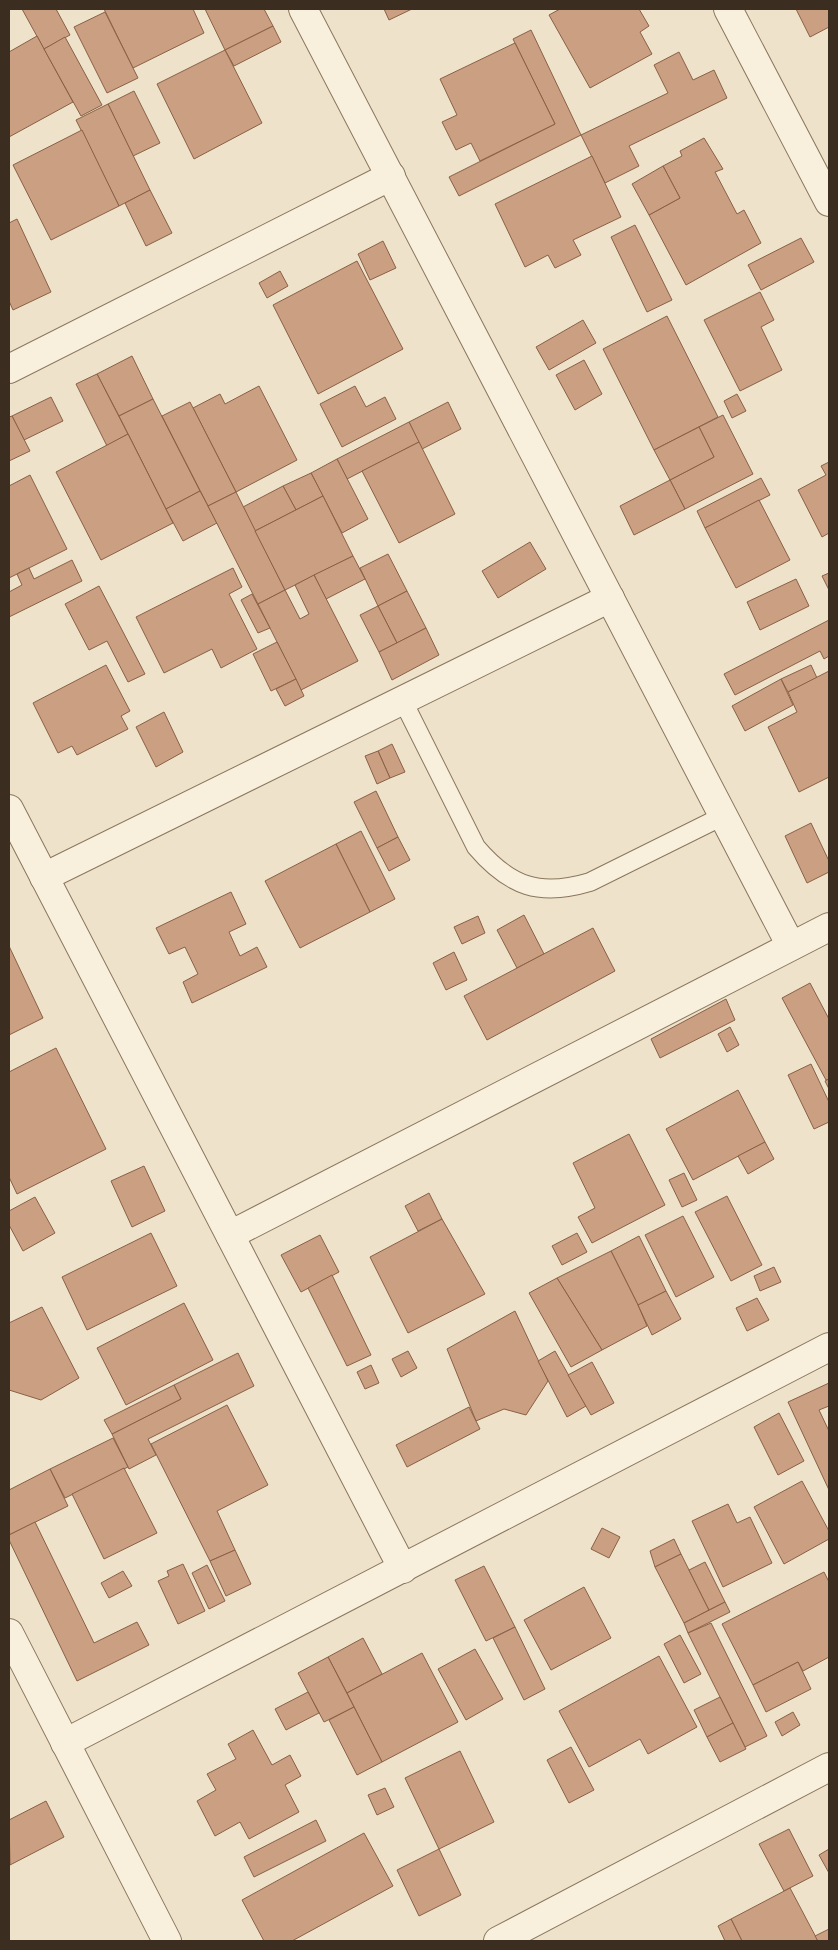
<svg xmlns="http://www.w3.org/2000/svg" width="838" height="1950" viewBox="0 0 838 1950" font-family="Bitter,serif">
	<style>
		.building { fill: #cb9f81; stroke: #896045 }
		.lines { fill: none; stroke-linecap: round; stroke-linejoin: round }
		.service-casing { stroke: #8a765e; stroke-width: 20 }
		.minor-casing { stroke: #8a765e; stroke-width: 30 }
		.service { stroke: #f8f0dd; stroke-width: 18 }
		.minor { stroke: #f8f0dd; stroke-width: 28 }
	</style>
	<rect width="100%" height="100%" fill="#eee3ca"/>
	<g class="building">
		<polygon points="22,9 56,9 70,35 44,49"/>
		<polygon points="104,9 193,9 204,33 133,68"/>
		<polygon points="205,9 264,9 273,26 225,50"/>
		<polygon points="384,9 412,9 389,20"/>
		<polygon points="560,9 639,9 649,26 640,32 652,54 590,88 549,15"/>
		<polygon points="796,9 829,9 829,27 810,37"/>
		<polygon points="105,12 138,78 107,93 74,27"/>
		<polygon points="273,26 281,42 234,66 225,50"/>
		<polygon points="531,30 581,135 459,196 449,177 555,124 513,39"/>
		<polygon points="37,36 73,102 9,137 9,52"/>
		<polygon points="65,37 102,105 81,116 44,49"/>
		<polygon points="515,43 555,124 480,161 471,143 456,150 442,122 457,115 440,79"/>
		<polygon points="225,50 262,123 194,159 157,84"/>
		<polygon points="679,52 693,80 714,70 727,98 629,146 639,166 605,183 581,135 668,93 654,65"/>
		<polygon points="134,91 160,143 133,156 108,104"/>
		<polygon points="108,104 150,190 119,206 76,120"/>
		<polygon points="82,130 119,206 51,240 13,165"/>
		<polygon points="704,138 723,169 715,172 737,214 744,210 761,243 686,285 649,215 680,198 663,166 682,156 680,151"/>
		<polygon points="592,156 621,217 573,240 581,255 555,268 548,255 525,267 495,204"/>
		<polygon points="663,166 680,198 649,215 632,184"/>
		<polygon points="150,190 172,233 146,246 125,203"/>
		<polygon points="17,219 51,292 13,310 9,301 9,223"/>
		<polygon points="635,225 672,300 647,312 611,237"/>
		<polygon points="801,238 814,262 761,290 748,265"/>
		<polygon points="383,241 396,268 370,280 358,254"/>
		<polygon points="357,261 403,349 318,394 273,305"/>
		<polygon points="280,271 288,286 267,298 259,283"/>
		<polygon points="760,292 774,320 761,327 782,370 740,391 704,320"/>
		<polygon points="667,316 718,417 654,450 603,349"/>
		<polygon points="583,320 596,343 549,370 536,347"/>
		<polygon points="132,356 153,399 119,416 97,374"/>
		<polygon points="584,360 602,394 575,410 556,375"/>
		<polygon points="97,374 128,434 107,446 76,384"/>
		<polygon points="259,386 297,460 236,492 193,408 220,394 225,404"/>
		<polygon points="355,386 366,407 385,397 396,419 342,447 320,404"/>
		<polygon points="737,394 746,411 732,418 724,401"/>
		<polygon points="51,397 63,421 24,440 12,416"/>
		<polygon points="153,399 200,491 166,509 119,416"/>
		<polygon points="190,402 236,492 208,506 162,416"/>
		<polygon points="448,402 461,429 422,449 409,422"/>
		<polygon points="723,415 753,474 685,509 670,480 714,457 699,427"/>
		<polygon points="12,416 30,451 9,461 9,417"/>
		<polygon points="409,422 419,442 347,479 337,459"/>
		<polygon points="699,427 714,457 670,480 654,450"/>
		<polygon points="128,434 173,523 101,560 56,472"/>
		<polygon points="419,442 455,514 399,543 362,471"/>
		<polygon points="337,459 368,519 342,533 311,473"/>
		<polygon points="829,462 829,533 822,537 798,490 826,475 821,466"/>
		<polygon points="311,473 323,496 296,510 283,486"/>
		<polygon points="30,475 67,549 9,578 9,486"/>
		<polygon points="761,478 770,495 705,528 697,511"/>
		<polygon points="670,480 685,509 634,535 620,506"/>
		<polygon points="283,486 296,510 255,531 243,507"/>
		<polygon points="200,491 217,523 183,541 166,509"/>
		<polygon points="236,492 285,590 258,604 208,506"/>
		<polygon points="323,496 353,556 285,590 255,531"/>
		<polygon points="759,500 790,560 736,588 705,528"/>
		<polygon points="530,542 546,569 498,598 482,571"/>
		<polygon points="388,554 407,591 378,606 360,568"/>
		<polygon points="353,556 365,579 326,599 314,575"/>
		<polygon points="72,560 82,581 9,617 9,592 22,585 17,574 29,568 34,579"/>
		<polygon points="233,568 242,587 229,594 257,649 221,668 212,649 164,673 136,617"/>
		<polygon points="829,573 829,590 822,576"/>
		<polygon points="314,575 358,661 301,690 258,604 285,590 300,619 309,614 295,585"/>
		<polygon points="796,579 809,606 760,630 747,602"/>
		<polygon points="99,586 145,674 128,682 107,641 89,650 65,604"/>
		<polygon points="407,591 426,628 397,643 378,606"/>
		<polygon points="252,594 270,628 258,633 241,600"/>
		<polygon points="378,606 397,643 379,652 360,615"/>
		<polygon points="829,620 829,656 824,659 820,651 735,695 724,674"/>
		<polygon points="426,628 439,655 392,680 379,652"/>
		<polygon points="277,642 296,679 271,691 253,654"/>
		<polygon points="106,665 130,711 121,716 128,729 77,755 72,746 58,753 33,703"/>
		<polygon points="811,665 817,678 788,692 781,679"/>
		<polygon points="829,671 829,777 799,792 768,727 797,712 788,692"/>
		<polygon points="296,679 304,696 285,706 276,689"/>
		<polygon points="781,679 793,705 745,731 732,706"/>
		<polygon points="164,712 183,752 156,767 136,727"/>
		<polygon points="392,744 405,772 390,778 378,751"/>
		<polygon points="378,751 390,778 377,784 365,756"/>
		<polygon points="376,791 398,837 377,848 354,802"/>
		<polygon points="811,823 829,861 829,872 807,883 785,836"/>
		<polygon points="361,831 395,899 370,912 336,844"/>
		<polygon points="398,837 410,860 389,871 377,848"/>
		<polygon points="336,844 370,912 300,948 265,881"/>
		<polygon points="231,892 246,924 229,932 240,956 257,947 267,967 192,1003 183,982 198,974 185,947 169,954 156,928"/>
		<polygon points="524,915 544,954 517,968 497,930"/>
		<polygon points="478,916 485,933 462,944 454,927"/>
		<polygon points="593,928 615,971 487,1040 464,996"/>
		<polygon points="9,946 43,1018 9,1035"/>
		<polygon points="454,952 467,980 446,990 433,963"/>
		<polygon points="810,983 829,1019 829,1079 826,1080 782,998"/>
		<polygon points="726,999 735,1020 660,1058 651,1039"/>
		<polygon points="730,1027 739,1045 727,1052 718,1034"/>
		<polygon points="56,1048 106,1149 17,1194 9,1177 9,1072"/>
		<polygon points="811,1064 829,1102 829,1122 814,1129 788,1075"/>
		<polygon points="829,1079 829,1089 825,1081"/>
		<polygon points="738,1090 765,1142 693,1180 666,1129"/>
		<polygon points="629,1134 665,1205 592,1243 578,1217 595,1208 573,1163"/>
		<polygon points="765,1142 774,1159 748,1174 738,1156"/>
		<polygon points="144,1166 165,1211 132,1227 111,1181"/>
		<polygon points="684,1173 697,1200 682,1207 669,1180"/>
		<polygon points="429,1193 442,1219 418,1231 405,1206"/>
		<polygon points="727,1196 762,1265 731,1281 695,1212"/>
		<polygon points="35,1197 55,1233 23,1251 9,1225 9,1211"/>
		<polygon points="683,1216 714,1277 676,1297 645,1235"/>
		<polygon points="442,1219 485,1294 408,1333 370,1257"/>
		<polygon points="151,1233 177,1286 87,1330 62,1277"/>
		<polygon points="577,1233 587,1252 562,1265 552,1246"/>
		<polygon points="320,1235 339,1272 301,1292 281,1255"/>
		<polygon points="639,1236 666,1291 638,1305 611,1251"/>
		<polygon points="611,1251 638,1305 647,1326 602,1350 557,1278"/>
		<polygon points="774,1267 781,1282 760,1291 754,1276"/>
		<polygon points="332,1275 371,1355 347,1366 308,1288"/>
		<polygon points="557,1278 602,1350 571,1367 529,1293"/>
		<polygon points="666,1291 681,1319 652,1335 638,1305"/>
		<polygon points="757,1298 769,1320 747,1331 736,1308"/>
		<polygon points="184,1303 213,1360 126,1405 97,1348"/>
		<polygon points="42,1307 79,1378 41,1400 9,1390 9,1323"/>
		<polygon points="515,1311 548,1381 526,1415 504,1409 476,1421 447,1349"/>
		<polygon points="408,1351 417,1368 401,1377 392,1359"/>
		<polygon points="555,1351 586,1406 567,1417 538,1361"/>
		<polygon points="238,1353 254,1386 148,1439 156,1455 129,1469 112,1434 181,1399 174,1385"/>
		<polygon points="592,1362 614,1403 591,1415 568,1375"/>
		<polygon points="371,1365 379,1383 365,1389 357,1372"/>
		<polygon points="829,1383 829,1406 819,1410 829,1431 829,1490 788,1402"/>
		<polygon points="174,1385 181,1399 112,1434 104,1420"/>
		<polygon points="227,1405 268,1485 217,1511 235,1550 210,1561 151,1444"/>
		<polygon points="469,1407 480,1429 407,1467 396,1445"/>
		<polygon points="779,1413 804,1461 778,1475 754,1427"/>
		<polygon points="113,1438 128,1467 65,1498 50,1469"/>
		<polygon points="124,1468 157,1533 104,1559 72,1494"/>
		<polygon points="50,1469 68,1506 9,1535 9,1490"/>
		<polygon points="802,1481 829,1531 829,1539 784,1564 754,1507"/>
		<polygon points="728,1504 737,1523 750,1517 772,1563 723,1587 692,1521"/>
		<polygon points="35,1522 94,1643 137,1622 149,1645 77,1681 9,1540 9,1535"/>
		<polygon points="602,1528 620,1537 609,1558 591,1549"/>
		<polygon points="674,1539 681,1554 655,1567 650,1551"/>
		<polygon points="235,1550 251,1584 226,1596 210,1561"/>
		<polygon points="681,1554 709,1610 684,1623 655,1567"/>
		<polygon points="705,1562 725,1602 709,1610 689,1570"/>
		<polygon points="183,1564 205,1611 178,1624 158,1581 169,1576 167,1571"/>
		<polygon points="207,1565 225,1601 209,1609 192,1573"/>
		<polygon points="484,1566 515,1627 486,1641 455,1580"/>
		<polygon points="123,1571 132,1586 109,1598 101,1583"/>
		<polygon points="824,1572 829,1582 829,1657 803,1671 798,1662 753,1685 722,1624"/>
		<polygon points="584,1587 611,1638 551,1670 524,1620"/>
		<polygon points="725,1602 730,1612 688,1633 684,1623"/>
		<polygon points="711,1623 767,1736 745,1747 688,1633"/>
		<polygon points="515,1627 545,1689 524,1700 493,1638"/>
		<polygon points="680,1635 701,1674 684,1683 664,1644"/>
		<polygon points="363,1638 382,1674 347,1693 328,1657"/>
		<polygon points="475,1649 503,1699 466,1720 438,1669"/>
		<polygon points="422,1653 458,1722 382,1762 347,1693"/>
		<polygon points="659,1656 697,1727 648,1754 640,1739 589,1767 559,1711"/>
		<polygon points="328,1657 354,1707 324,1722 298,1673"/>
		<polygon points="798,1662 811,1689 766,1712 753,1685"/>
		<polygon points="308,1692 319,1713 286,1730 275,1709"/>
		<polygon points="720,1697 733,1723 707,1737 694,1710"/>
		<polygon points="354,1707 382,1762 357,1775 329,1720"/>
		<polygon points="793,1712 800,1725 782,1736 775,1722"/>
		<polygon points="733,1723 746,1749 720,1762 707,1737"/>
		<polygon points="253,1730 272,1765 290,1755 301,1776 285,1785 299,1812 249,1839 240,1822 215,1836 197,1801 216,1790 207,1774 236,1759 228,1744"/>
		<polygon points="571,1747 594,1790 569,1803 547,1760"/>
		<polygon points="460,1751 494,1822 439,1849 405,1778"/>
		<polygon points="385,1788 394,1807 377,1815 368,1795"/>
		<polygon points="46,1801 64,1837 10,1865 9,1820"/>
		<polygon points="316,1820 326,1841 254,1877 244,1857"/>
		<polygon points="789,1829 813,1876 784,1891 759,1844"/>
		<polygon points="364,1833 393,1886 292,1941 264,1941 242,1900"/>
		<polygon points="439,1849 461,1895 419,1916 397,1870"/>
		<polygon points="829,1849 829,1873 819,1855"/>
		<polygon points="790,1888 818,1941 742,1941 731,1919"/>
		<polygon points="731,1919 742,1941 725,1941 718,1926"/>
		<polygon points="829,1929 829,1941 818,1941 815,1936"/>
	</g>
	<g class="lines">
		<defs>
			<path id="service" d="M403,701L476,847C510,887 540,897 590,882L723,816"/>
			<g id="minor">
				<polyline points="303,9 791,946"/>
				<polyline points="728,9 829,202"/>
				<polyline points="9,369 391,176"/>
				<polyline points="9,809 403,1569"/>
				<polyline points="44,877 610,598"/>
				<polyline points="230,1235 829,927"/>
				<polyline points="9,1633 167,1941"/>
				<polyline points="65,1743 829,1347"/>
				<polyline points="498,1941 829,1767"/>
			</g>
		</defs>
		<use href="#service" class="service-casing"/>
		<use href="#minor" class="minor-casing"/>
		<use href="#service" class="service"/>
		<use href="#minor" class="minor"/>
	</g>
	<rect width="838" height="1950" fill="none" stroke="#3b2e21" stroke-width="20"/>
</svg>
